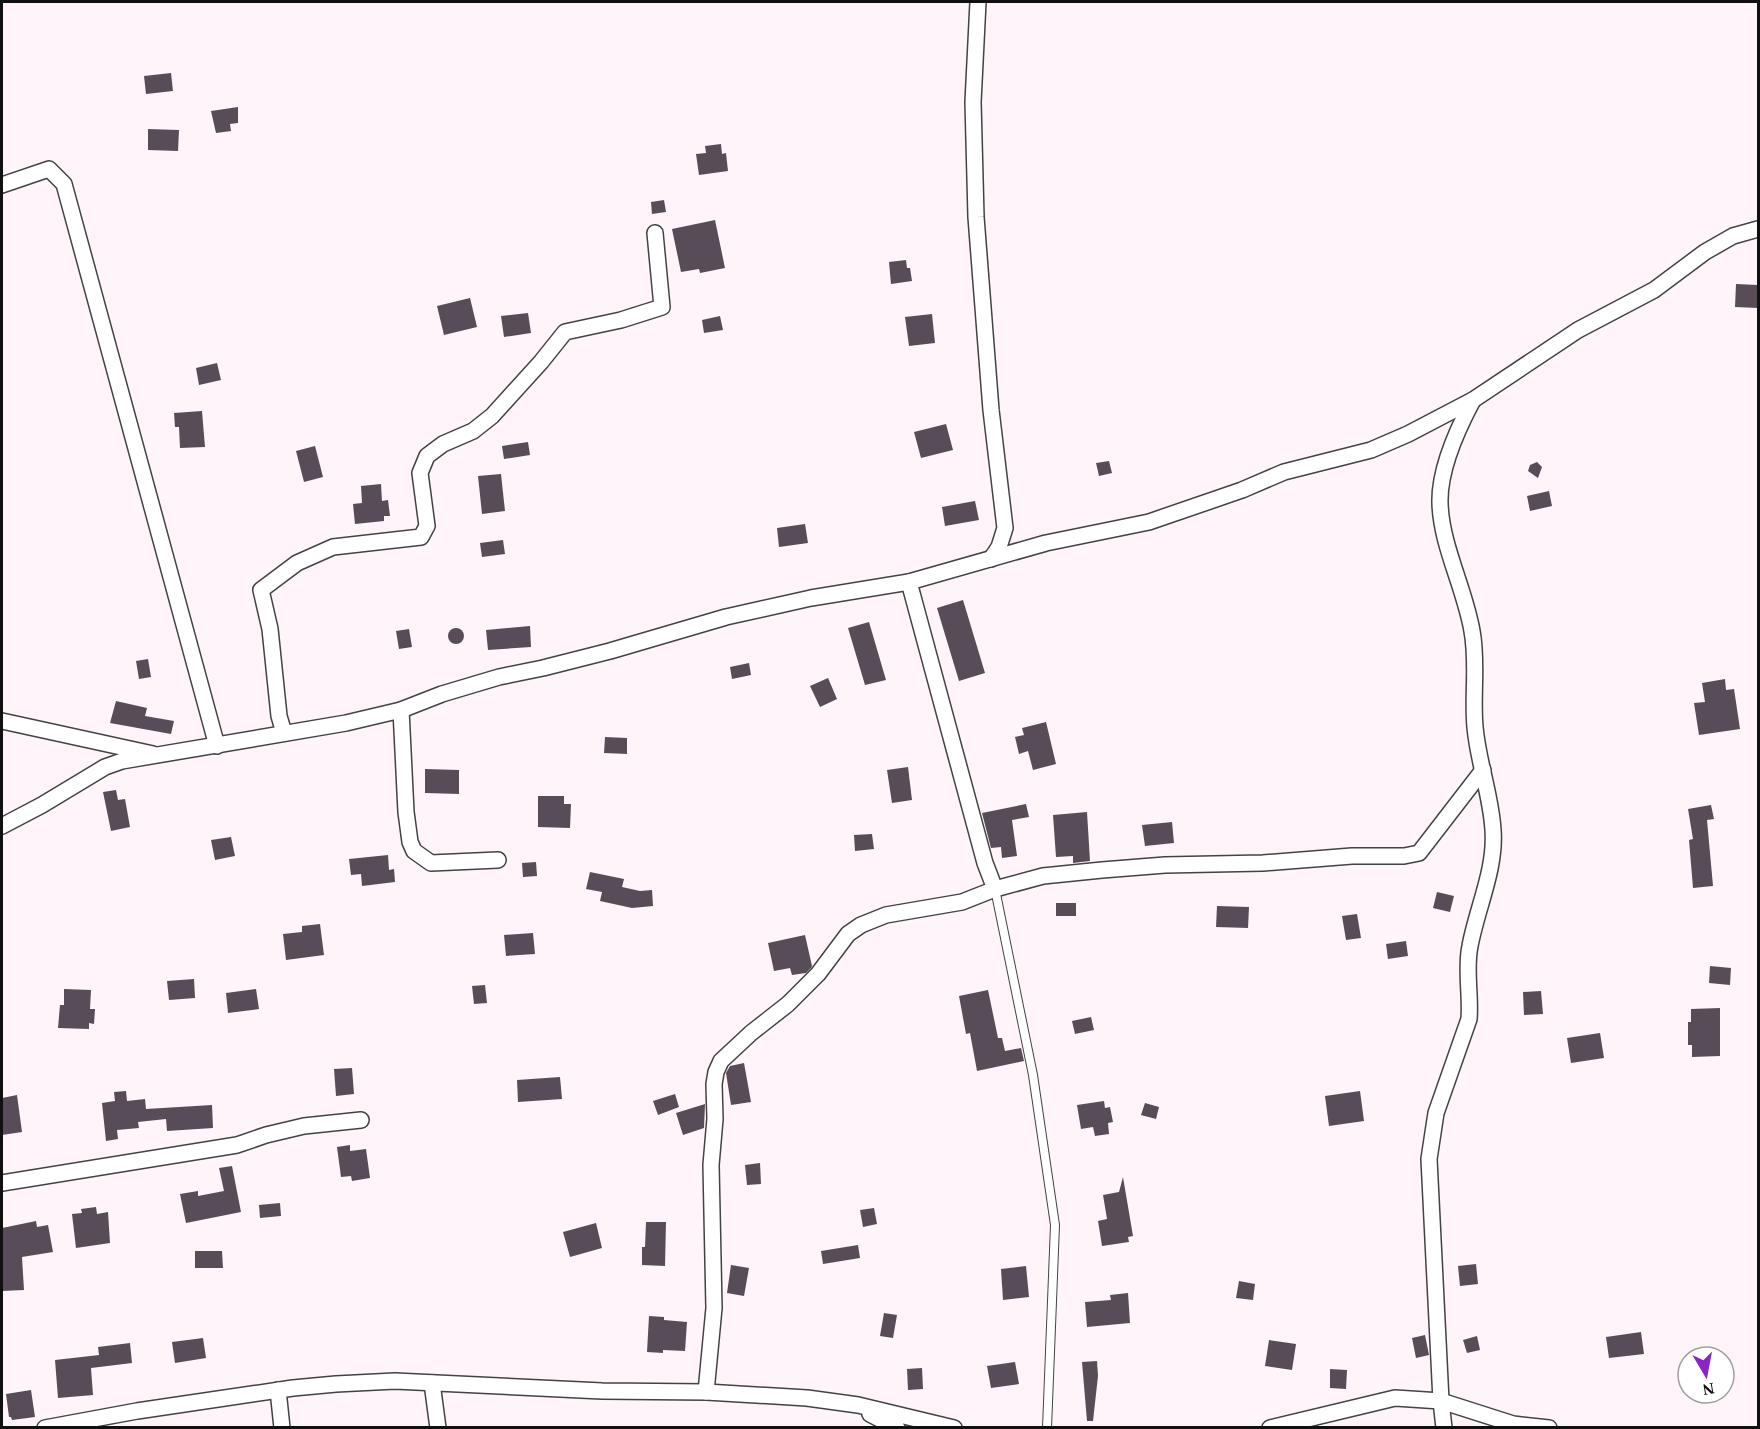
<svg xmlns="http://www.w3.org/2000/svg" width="1760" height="1429" viewBox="0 0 1760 1429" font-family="Georgia,serif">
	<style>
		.building { fill: #594c59 }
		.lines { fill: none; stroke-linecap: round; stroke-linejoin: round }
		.service-casing { stroke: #434343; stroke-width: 10 }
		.minor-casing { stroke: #434343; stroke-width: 18 }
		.service { stroke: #fff; stroke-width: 8 }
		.minor { stroke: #fff; stroke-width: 15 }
	</style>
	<rect width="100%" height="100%" fill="#fff4fa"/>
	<g class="building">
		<polygon points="171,73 173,91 146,94 144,76"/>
		<polygon points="238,107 238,123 230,124 231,131 216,133 211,111"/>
		<polygon points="148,129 179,130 178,151 148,150"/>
		<polygon points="721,144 722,154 726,153 728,171 699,175 696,154 706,153 705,146"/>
		<polygon points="664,200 666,212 652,214 651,202"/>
		<polygon points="715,220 725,268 700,273 699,269 681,272 672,229"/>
		<polygon points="906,260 907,268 910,268 912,281 891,284 889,262"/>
		<polygon points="1736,284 1758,285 1758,308 1735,307"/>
		<polygon points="470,298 477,327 444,335 437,306"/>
		<polygon points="528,313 531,333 504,337 501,316"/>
		<polygon points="932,314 935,343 909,346 905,317"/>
		<polygon points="720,316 723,330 704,333 702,320"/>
		<polygon points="217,363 221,380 199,385 196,368"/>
		<polygon points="202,411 205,447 180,448 179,427 175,427 174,413"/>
		<polygon points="946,424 953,450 921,458 914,432"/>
		<polygon points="528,442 530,455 504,459 502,446"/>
		<polygon points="315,446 323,477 304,482 296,451"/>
		<polygon points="1109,461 1112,473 1099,476 1096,463"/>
		<polygon points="1537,462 1542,467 1538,478 1528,471 1530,465"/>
		<polygon points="501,474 505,511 482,514 478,476"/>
		<polygon points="381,484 382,501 388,500 390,516 384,516 384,521 355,524 353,504 362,503 361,486"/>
		<polygon points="1549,491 1552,506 1530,511 1527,496"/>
		<polygon points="975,501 979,520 945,526 942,507"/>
		<polygon points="805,524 808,543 779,547 777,528"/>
		<polygon points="503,540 505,554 482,557 480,543"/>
		<polygon points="963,600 985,673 959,681 937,608"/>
		<polygon points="869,622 886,680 865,685 848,628"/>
		<polygon points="530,626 531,647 488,650 486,630"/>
		<circle cx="456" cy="636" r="8"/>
		<polygon points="409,629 412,647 399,649 396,631"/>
		<polygon points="148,659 151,677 139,679 136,661"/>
		<polygon points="749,663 751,675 732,679 730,667"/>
		<polygon points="828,678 837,699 820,707 810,686"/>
		<polygon points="1725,679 1726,690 1734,689 1740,729 1699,735 1694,703 1705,702 1702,683"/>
		<polygon points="116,701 147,708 145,716 174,721 171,734 110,723"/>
		<polygon points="1046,722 1056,764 1033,770 1028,751 1019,754 1015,737 1024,735 1022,728"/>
		<polygon points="605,737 627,738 627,754 604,753"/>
		<polygon points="908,767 912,800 892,803 887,770"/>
		<polygon points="425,769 459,770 459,794 425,793"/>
		<polygon points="116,790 118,800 125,799 130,827 111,831 103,792"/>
		<polygon points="538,796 564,796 564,804 571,804 570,828 538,827"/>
		<polygon points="1026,804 1029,817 1012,820 1017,856 1002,858 1001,847 991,848 982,813"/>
		<polygon points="1711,805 1714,819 1707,820 1713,886 1693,888 1689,840 1693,839 1688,809"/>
		<polygon points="1087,812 1090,861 1073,863 1073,856 1056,857 1053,815"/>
		<polygon points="1172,822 1174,843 1145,846 1142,825"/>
		<polygon points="872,834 874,849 855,851 854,835"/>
		<polygon points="231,837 235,856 215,860 211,840"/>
		<polygon points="388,855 389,870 394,869 395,882 362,886 361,874 351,875 349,859"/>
		<polygon points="536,862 537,876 523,877 522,863"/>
		<polygon points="590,872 624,879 622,887 640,891 652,890 653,906 632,908 600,901 602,892 586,889"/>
		<polygon points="1437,892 1454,896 1450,912 1433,908"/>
		<rect x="1056" y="903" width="20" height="13"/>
		<polygon points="1217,906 1249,907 1248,928 1216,927"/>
		<polygon points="1357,914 1361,938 1346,940 1342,916"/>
		<polygon points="320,924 324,955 286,960 283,934 302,932 302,926"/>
		<polygon points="533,933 535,954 506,956 504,935"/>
		<polygon points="805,935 812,966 811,968 806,973 792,975 790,968 774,971 768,943"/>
		<polygon points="1406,941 1408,956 1388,959 1386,944"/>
		<polygon points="1710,966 1731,968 1730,985 1709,983"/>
		<polygon points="194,979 195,998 169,1000 167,981"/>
		<polygon points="485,985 487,1003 474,1004 472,986"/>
		<polygon points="64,989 91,990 90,1009 95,1009 94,1024 89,1023 89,1029 58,1028 60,1005 64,1005"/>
		<polygon points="256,989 259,1009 228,1013 226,993"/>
		<polygon points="988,990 998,1038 1002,1038 1005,1051 1021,1048 1024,1061 977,1071 970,1033 966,1034 959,996"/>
		<polygon points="1541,991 1543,1014 1524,1015 1523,992"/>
		<polygon points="1720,1008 1720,1056 1692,1057 1692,1045 1688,1045 1688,1022 1691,1022 1691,1009"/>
		<polygon points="1091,1017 1094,1030 1075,1034 1072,1021"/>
		<polygon points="1600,1033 1604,1058 1571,1063 1567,1038"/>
		<polygon points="744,1063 751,1102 731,1105 726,1073 730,1066"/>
		<polygon points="352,1068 354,1094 336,1096 334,1069"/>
		<polygon points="560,1077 562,1099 518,1102 517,1080"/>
		<polygon points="126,1091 127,1101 145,1099 146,1109 212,1105 213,1128 167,1131 166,1119 138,1122 139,1128 117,1130 118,1139 106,1141 102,1103 115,1101 114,1092"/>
		<polygon points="1360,1091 1364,1121 1329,1126 1325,1096"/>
		<polygon points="675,1094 679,1107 658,1115 653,1101"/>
		<polygon points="17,1095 22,1132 2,1135 2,1098"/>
		<polygon points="1104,1101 1105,1108 1110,1107 1113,1122 1108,1123 1109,1134 1095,1136 1093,1127 1081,1129 1077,1105"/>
		<polygon points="1145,1103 1159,1107 1156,1119 1141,1115"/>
		<polygon points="705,1104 704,1128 683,1135 676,1113"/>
		<polygon points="350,1145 350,1151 366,1149 370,1178 352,1181 351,1176 341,1177 337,1147"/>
		<polygon points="760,1163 761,1184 747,1185 745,1165"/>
		<polygon points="232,1166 241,1212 186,1223 180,1194 198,1191 198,1196 224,1191 219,1168"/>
		<polygon points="1123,1177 1133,1236 1128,1237 1129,1242 1102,1246 1098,1221 1107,1219 1103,1195 1119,1192"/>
		<polygon points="280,1203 281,1216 260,1218 259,1205"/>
		<polygon points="96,1207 97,1214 108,1212 110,1243 76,1248 72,1214 82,1213 81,1209"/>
		<polygon points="874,1208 877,1224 863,1227 860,1210"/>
		<polygon points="36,1221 37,1227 48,1225 53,1252 22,1257 24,1290 2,1291 2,1228"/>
		<polygon points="646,1222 666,1222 665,1266 642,1265 642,1247 645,1247"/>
		<polygon points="596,1223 602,1248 570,1257 563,1232"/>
		<polygon points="858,1245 860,1258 823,1264 821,1251"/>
		<polygon points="195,1251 222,1251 223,1268 195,1268"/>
		<polygon points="1476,1264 1478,1284 1460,1286 1458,1266"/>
		<polygon points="731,1265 749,1268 744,1296 727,1293"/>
		<polygon points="1026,1266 1029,1297 1003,1300 1001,1269"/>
		<polygon points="1239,1281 1255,1284 1253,1300 1236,1298"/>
		<polygon points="1128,1293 1130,1323 1087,1327 1085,1302 1111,1300 1110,1295"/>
		<polygon points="884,1313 897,1315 893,1338 880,1336"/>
		<polygon points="649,1316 664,1317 664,1320 687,1322 685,1351 663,1350 663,1353 647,1352"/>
		<polygon points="1641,1332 1644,1354 1609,1358 1606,1337"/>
		<polygon points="1425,1335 1429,1355 1416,1358 1412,1338"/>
		<polygon points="1477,1336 1480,1350 1467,1353 1463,1340"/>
		<polygon points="203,1338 206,1358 175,1363 172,1342"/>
		<polygon points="1269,1340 1296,1344 1292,1370 1265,1366"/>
		<polygon points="130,1343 132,1363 91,1368 93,1395 58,1398 55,1360 99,1355 98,1347"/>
		<polygon points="1097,1361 1098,1376 1093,1421 1087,1421 1082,1362"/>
		<polygon points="1015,1362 1019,1384 991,1388 987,1366"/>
		<polygon points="922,1368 923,1389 908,1390 907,1369"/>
		<polygon points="1330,1369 1347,1370 1346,1389 1330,1388"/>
		<polygon points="31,1390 35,1417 12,1420 11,1417 9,1417 6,1394"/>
	</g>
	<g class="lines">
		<defs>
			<polyline id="service" points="995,889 1033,1075 1055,1225 1047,1428"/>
			<g id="minor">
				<polyline points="978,2 973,102 976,217 991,410 1005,528 999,547 991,559"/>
				<polyline points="2,185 49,169 64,184 217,746"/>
				<polyline points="401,710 406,812 410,842 414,851 431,863 498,860"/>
				<polyline points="2,721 153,754"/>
				<polyline points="284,733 279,716 270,629 261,590 297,563 333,547 421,537 427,526 420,473 427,456 443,444 473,431 492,416 541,362 565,332 621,320 662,307 655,233"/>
				<polyline points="2,826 42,805 105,767 122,761 346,723 401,710 442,694 499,677 543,668 610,651 726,617 811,598 909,582 1046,543 1149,522 1242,490 1284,472 1371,450 1408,434 1473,400 1578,330 1654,290 1705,252 1733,236 1758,229"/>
				<polyline points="995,889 1043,876 1102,870 1165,865 1263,863 1352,856 1404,856 1419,853 1483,770"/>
				<polyline points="2,1183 237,1145 266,1135 304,1126 361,1120"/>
				<polyline points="432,1383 438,1428"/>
				<polyline points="278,1390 282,1428"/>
				<polyline points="706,1392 714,1308 711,1165 715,1119 714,1084 716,1072 721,1061 751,1033 788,1004 818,974 848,934 861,925 886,915 962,902 995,889 985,863 909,582"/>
				<polyline points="870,1414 897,1428"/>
				<polyline points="45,1428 137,1411 293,1388 336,1384 395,1381 602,1391 706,1392 807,1398 858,1405 954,1428"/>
				<polyline points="1270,1428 1395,1398 1441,1401 1513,1424 1549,1428"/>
				<path d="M1444,1428L1441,1401L1429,1159L1436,1113L1469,1019C1471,995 1465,969 1470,946C1477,908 1496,869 1493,830C1491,795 1478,762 1475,727C1472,695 1478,663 1472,631C1465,589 1441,545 1440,503C1439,470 1458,428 1473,400"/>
			</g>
		</defs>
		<use href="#service" class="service-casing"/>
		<use href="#minor" class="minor-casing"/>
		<use href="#service" class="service"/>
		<use href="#minor" class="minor"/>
	</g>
	<rect width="1760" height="1429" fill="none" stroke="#101010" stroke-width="6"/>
	<g transform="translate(1706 1375) rotate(170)"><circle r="28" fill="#ffffff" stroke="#9f9f9f" stroke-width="1.5"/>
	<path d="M0-4.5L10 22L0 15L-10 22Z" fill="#8a24c4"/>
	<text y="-9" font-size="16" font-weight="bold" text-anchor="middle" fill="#101010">N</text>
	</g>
</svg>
